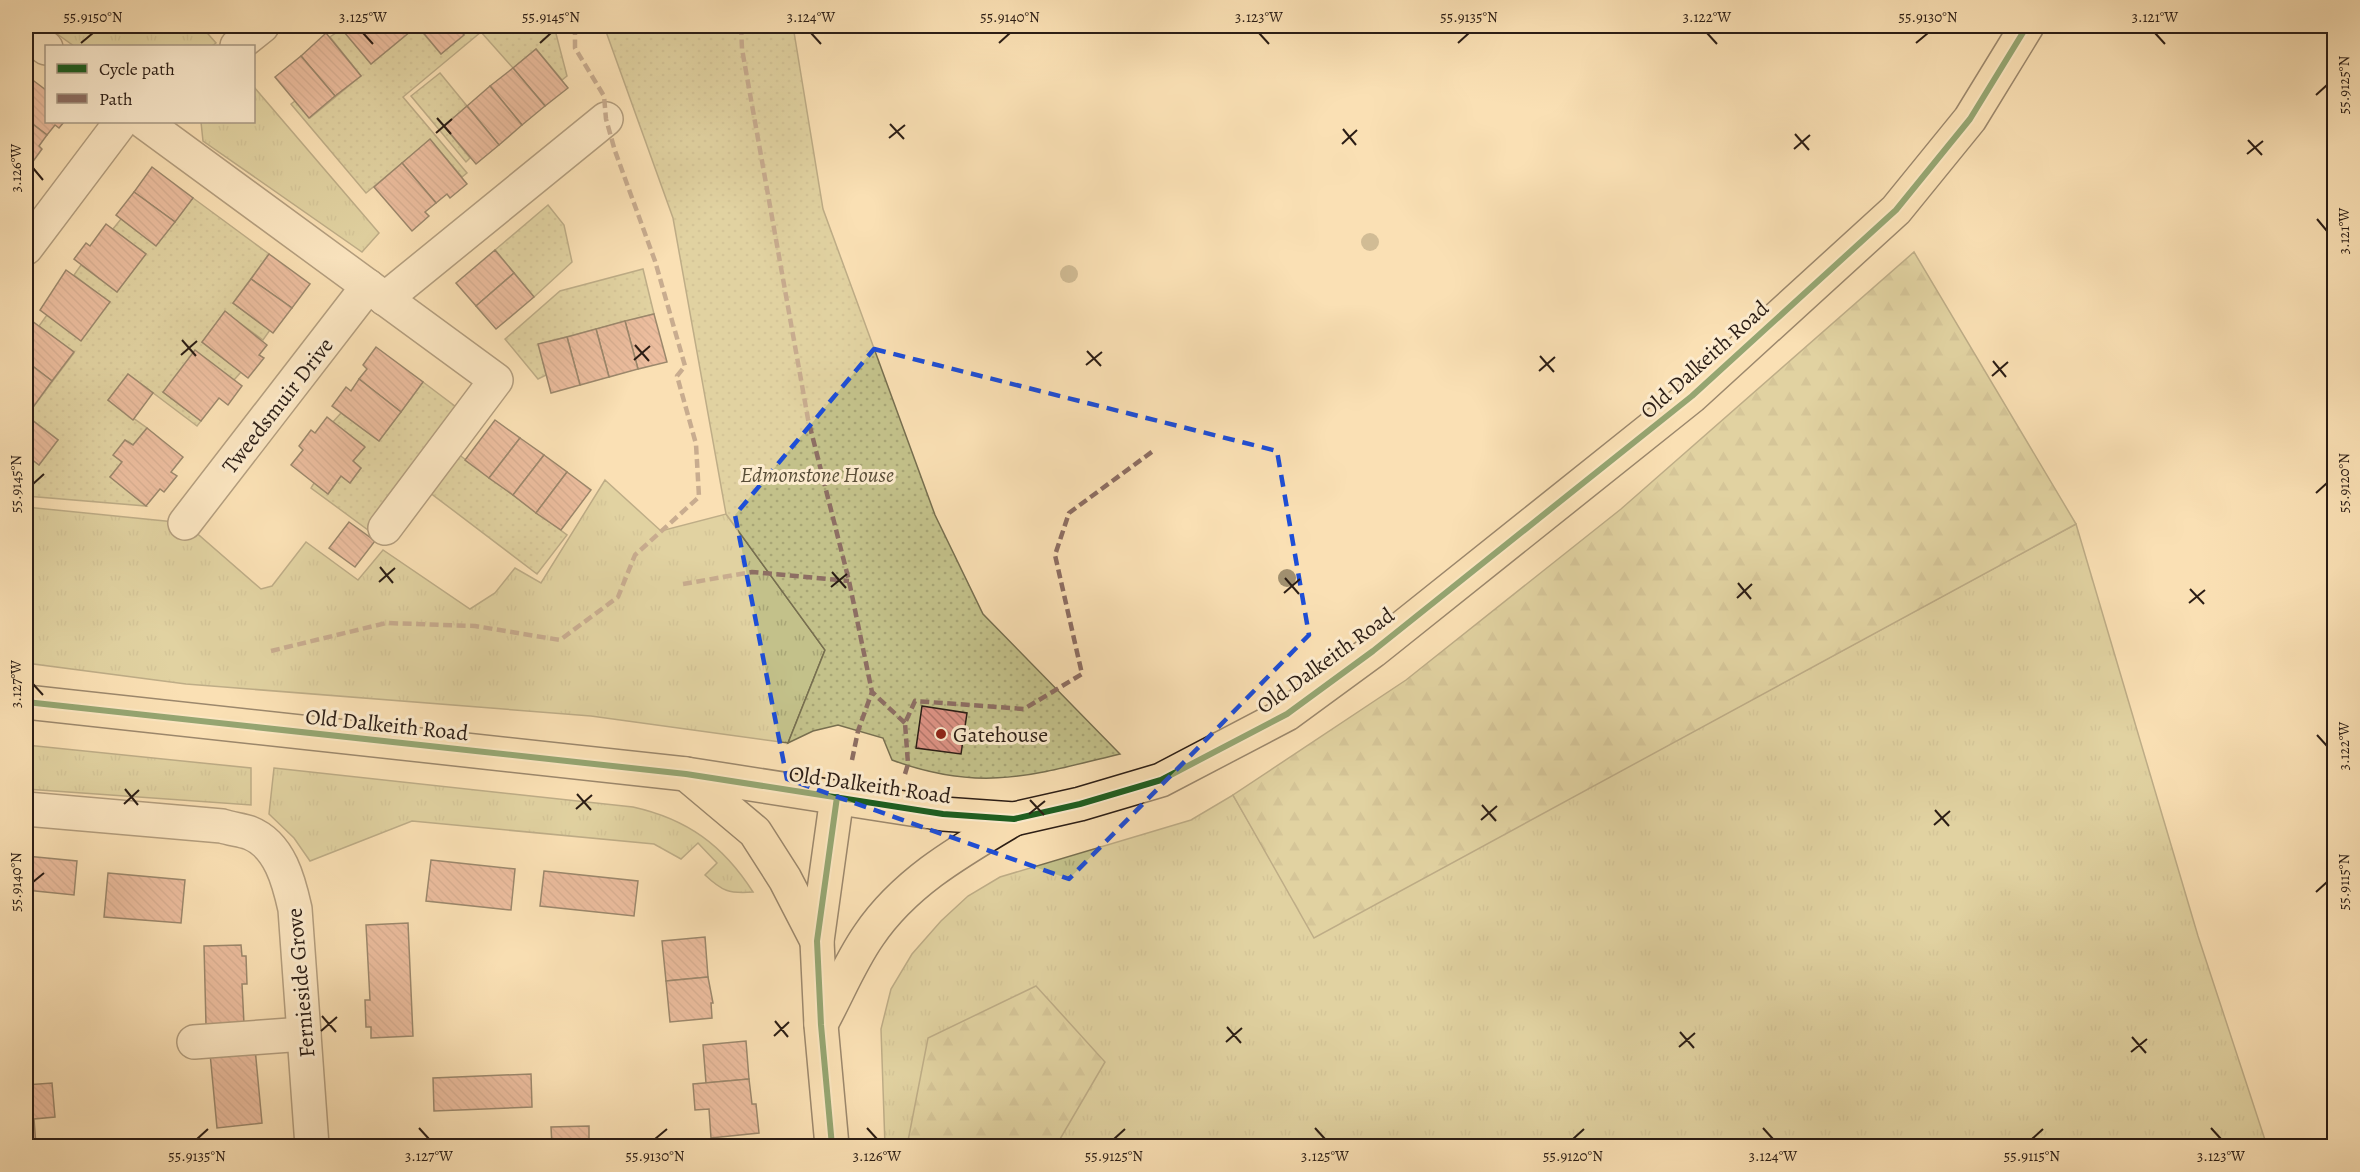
<svg xmlns="http://www.w3.org/2000/svg" width="2360" height="1172" viewBox="0 0 2360 1172" font-family="Alegreya,serif">
	<style>
		.grass { fill: url(#grass-tufts); stroke: #776f50; stroke-width: 1.5 }
		.forest { fill: url(#forest-firs); stroke: #776f50; stroke-width: 1.5 }
		.park { fill: url(#park-dots); stroke: #776f50; stroke-width: 1.5 }
		.building { fill: url(#building-back-hatch); stroke: #2b1d15; stroke-width: 1.5 }
		.lines { fill: none; stroke-linecap: round; stroke-linejoin: round }
		.minor-casing { stroke: #5f4e3d; stroke-width: 36 }
		.major-casing { stroke: #2b1d15; stroke-width: 36 }
		.minor { stroke: #fcebce; stroke-width: 33 }
		.major { stroke: #fae0b4; stroke-width: 33 }
		.quiet { stroke: #8d6e63; stroke-width: 4.5; stroke-dasharray: 9 4.5; stroke-linecap: butt }
		.cycleway-casing { stroke: #fcebce; stroke-width: 10 }
		.cycleway { stroke: #1b5e20; stroke-width: 6 }
		.tree { fill: #a19070 }
		.marked { fill: none; stroke: #1d4ed8; stroke-width: 4.5; stroke-dasharray: 12 8; stroke-linejoin: round }
		.ticks { fill: none; stroke: #2b1d15; stroke-width: 2 }
		.poi-dot { fill: #8f2418; stroke: #fcebce; stroke-width: 2 }
		.labels { text-anchor: middle; stroke-width: 6; stroke-linejoin: round; paint-order: stroke }
		.street-label { font-size: 22px; fill: #2b1d15; stroke: #fcebce }
		.park-label { font-size: 22px; font-style: italic; fill: #594e38; stroke: #fcebce }
		.poi-label { font-size: 22px; fill: #2b1d15; stroke: #fcebce; text-anchor: start }
		.neatline { fill: none; stroke: #2b1d15; stroke-width: 2 }
		.ticks-label { font-size: 15px; text-anchor: middle; fill: #2b1d15 }
	</style>
	<defs>
		<pattern id="grass-tufts" width="24" height="20" patternUnits="userSpaceOnUse" patternTransform="scale(1.5)"><rect width="24" height="20" fill="#c3c18a"/><path d="M3 7l-1-3M5 7V3M7 7l1-3M15 17l-1-3M17 17v-4M19 17l1-3" fill="none" stroke="#a8a576"/></pattern>
		<pattern id="forest-firs" width="22" height="20" patternUnits="userSpaceOnUse" patternTransform="scale(1.5)"><rect width="22" height="20" fill="#c3c18a"/><path d="M5 1l3.5 6h-7zM16 11l3.5 6h-7z" fill="#a8a576"/></pattern>
		<pattern id="park-dots" width="8" height="8" patternUnits="userSpaceOnUse" patternTransform="scale(1.5)"><rect width="8" height="8" fill="#c3c18a"/><path d="M2 2h.1M6 6h.1" fill="none" stroke="#a8a576" stroke-width="1.8" stroke-linecap="round"/></pattern>
		<pattern id="building-back-hatch" width="6" height="6" patternUnits="userSpaceOnUse" patternTransform="scale(1.5)"><rect width="6" height="6" fill="#dc9284"/><path d="M-1 5l2 2M0 0l6 6M5-1l2 2" fill="none" stroke="#b3776b"/></pattern>
	</defs>
	<rect width="100%" height="100%" fill="#fae0b4"/>
	<filter id="stains"><feTurbulence type="fractalNoise" baseFrequency=".00333" numOctaves="4"/><feColorMatrix values="0 0 0 0 .2 0 0 0 0 .09 0 0 0 0 .02 0 0 0 .5 -.17"/></filter>
	<radialGradient id="worn" r=".72"><stop offset=".6" stop-color="#630" stop-opacity="0"/><stop offset="1" stop-color="#630" stop-opacity=".3"/></radialGradient>
	<g class="grass">
		<polygon points="46,26 201,26 216,43 212,46 74,46"/>
		<polygon points="254,87 379,233 362,252 203,141 201,122 254,122"/>
		<polygon points="605,480 661,531 726,514 825,650 788,743 591,716 186,684 26,663 26,507 185,523 261,589 272,586 306,542 358,580 383,550 470,609 495,593 515,568 541,583"/>
		<polygon points="2076,524 2198,936 2267,1146 885,1146 881,1029 891,989 912,954 941,921 968,896 1000,877 1191,820 1233,795 1315,936"/>
		<polygon points="26,745 251,768 251,805 26,789"/>
		<path d="M274,768L633,807C687,819 723,845 753,892C729,894 722,891 705,875L717,863L698,843L681,859L654,844L412,821L310,861L294,838L269,814Z"/>
	</g>
	<g class="forest">
		<polygon points="1914,252 2076,524 1314,938 1233,795 1406,680 1621,509"/>
		<polygon points="1036,986 1105,1062 1056,1146 907,1146 928,1038"/>
	</g>
	<g class="park">
		<polygon points="417,26 441,54 464,35 457,26 554,26 567,76 562,80 536,49 513,68 481,32 403,97 467,173 462,177 430,140 366,193 291,104 295,101 310,118 361,76 330,37 342,29 371,64"/>
		<path d="M604,26H793L823,209L935,515L983,614L1120,754C1033,775 981,793 892,760L883,738L838,725L813,731L788,743L825,650L726,514L673,218Z"/>
		<polygon points="440,73 467,106 444,126 470,158 466,162 411,96"/>
		<polygon points="193,198 269,254 233,303 270,330 263,340 225,312 202,342 241,372 234,380 163,392 201,421 197,426 128,374 108,400 147,428 133,445 125,440 114,455 122,462 110,477 146,506 26,496 26,455 39,465 58,440 26,415 26,406 31,410 74,353 39,326 47,315 109,302 74,275 81,265 117,292 145,254 113,229 121,219 156,245"/>
		<polygon points="548,205 564,225 572,262 534,297 495,250"/>
		<polygon points="643,269 654,314 539,344 546,375 538,379 505,339 560,291"/>
		<polygon points="423,382 460,410 368,530 311,488 314,483 328,494 341,476 350,483 361,468 353,461 364,446 333,422 341,413 379,441"/>
		<polygon points="458,454 567,535 537,574 429,492"/>
	</g>
	<g class="building">
		<polygon points="339,26 417,26 371,64"/>
		<polygon points="427,26 457,26 464,35 441,54 421,30"/>
		<polygon points="326,33 361,76 335,96 301,56"/>
		<polygon points="536,49 568,88 545,106 513,68"/>
		<polygon points="301,56 335,96 309,118 275,77"/>
		<polygon points="513,68 545,106 522,125 490,86"/>
		<polygon points="26,75 46,90 46,122 64,122 59,128 55,125 47,135 26,119"/>
		<polygon points="490,86 522,125 499,145 467,106"/>
		<polygon points="467,106 499,145 476,164 444,126"/>
		<polygon points="26,119 47,135 39,146 42,149 29,167 26,165"/>
		<polygon points="430,139 467,184 450,198 447,194 436,203 402,163"/>
		<polygon points="402,163 436,203 425,212 429,216 412,231 374,187"/>
		<polygon points="152,167 193,198 175,222 134,192"/>
		<polygon points="134,192 175,222 156,246 116,215"/>
		<polygon points="106,224 146,254 117,292 74,259 86,243 90,246"/>
		<polygon points="495,250 514,273 476,306 456,283"/>
		<polygon points="269,254 310,284 292,308 251,279"/>
		<polygon points="66,270 110,302 81,341 40,310"/>
		<polygon points="514,273 534,297 496,329 476,306"/>
		<polygon points="251,279 292,308 273,333 233,303"/>
		<polygon points="225,311 267,345 259,355 264,358 248,378 202,342"/>
		<polygon points="654,314 667,362 638,369 625,321"/>
		<polygon points="28,318 74,352 52,381 26,361 26,322"/>
		<polygon points="625,321 638,369 609,377 596,329"/>
		<polygon points="596,329 609,377 580,385 567,337"/>
		<polygon points="567,337 580,385 551,393 538,344"/>
		<polygon points="376,347 423,382 401,412 359,379 367,369 363,365"/>
		<polygon points="195,350 242,386 228,405 219,398 201,421 163,392"/>
		<polygon points="26,361 52,381 31,410 26,406"/>
		<polygon points="128,374 153,393 133,420 108,400"/>
		<polygon points="359,379 401,412 379,441 332,406 346,387 351,391"/>
		<polygon points="327,417 365,447 353,461 361,468 350,483 341,476 328,494 291,465 303,450 299,446 311,430 315,433"/>
		<polygon points="32,420 58,440 39,465 26,455 26,430"/>
		<polygon points="495,420 520,438 489,478 465,460"/>
		<polygon points="147,428 183,457 171,472 177,476 164,492 160,489 146,506 110,477 122,462 113,455 125,440 133,445"/>
		<polygon points="520,438 544,455 513,495 489,478"/>
		<polygon points="544,455 567,472 536,513 513,495"/>
		<polygon points="567,472 591,490 561,530 536,513"/>
		<polygon points="349,522 375,541 355,567 329,548"/>
		<polygon points="922,706 967,713 961,754 916,748"/>
		<polygon points="26,856 77,861 74,895 26,890"/>
		<polygon points="431,860 515,869 511,910 426,901"/>
		<polygon points="544,871 638,881 634,916 540,906"/>
		<polygon points="108,873 185,880 181,923 104,917"/>
		<polygon points="408,923 413,1036 371,1038 371,1027 366,1027 365,1000 370,1000 366,925"/>
		<polygon points="705,937 708,977 666,981 662,941"/>
		<polygon points="241,945 242,956 246,956 247,984 242,984 244,1024 206,1025 204,946"/>
		<polygon points="708,977 713,1003 711,1003 712,1018 670,1022 666,981"/>
		<polygon points="746,1041 749,1079 706,1083 703,1045"/>
		<polygon points="255,1048 262,1123 217,1128 210,1053"/>
		<polygon points="531,1074 532,1107 434,1111 433,1078"/>
		<polygon points="749,1079 752,1104 756,1104 759,1133 711,1138 709,1109 695,1110 693,1084"/>
		<polygon points="52,1083 55,1117 34,1119 36,1146 26,1146 26,1085"/>
		<polygon points="589,1126 589,1146 552,1146 551,1127"/>
	</g>
	<g class="lines">
		<defs>
			<g id="minor">
				<polyline points="26,32 46,48"/>
				<polyline points="237,46 262,26"/>
				<polyline points="144,122 496,380 385,528"/>
				<polyline points="26,248 121,122"/>
				<polyline points="385,299 606,119"/>
				<polyline points="185,523 368,286"/>
				<path d="M26,809L222,826C231,829 242,830 250,833C280,845 289,882 295,909L312,1146"/>
				<polyline points="194,1042 304,1034"/>
			</g>
			<g id="major">
				<polyline points="26,702 686,774 943,814 1014,819 1080,804 1161,780 1287,714 1373,651 1692,396 1896,210 1970,119 2027,26"/>
				<polyline points="686,774 755,832 785,879 817,941"/>
				<path d="M821,1024C837,995 850,962 869,935C905,882 960,851 1014,819"/>
				<polyline points="832,1146 821,1025 817,941 837,797"/>
			</g>
		</defs>
		<use href="#minor" class="minor-casing"/>
		<use href="#major" class="major-casing"/>
		<use href="#minor" class="minor"/>
		<use href="#major" class="major"/>
		<g class="quiet">
			<polyline points="741,26 742,49 808,419 849,581 872,692 905,723"/>
			<polyline points="683,584 752,572 849,581"/>
			<polyline points="271,651 386,623 475,626 560,640 618,597 635,555 699,497 696,444 677,376 685,366 655,261 615,151 606,119 604,96 575,48 575,26"/>
			<polyline points="852,760 858,731 872,692"/>
			<polyline points="905,774 908,764 905,723 915,701 1024,709 1082,674 1055,555 1069,513 1153,451"/>
		</g>
		<defs>
			<g id="cycleway">
				<polyline points="26,702 686,774 943,814 1014,819 1080,804 1161,780 1287,714 1373,651 1692,396 1896,210 1970,119 2027,26"/>
				<polyline points="832,1146 821,1025 817,941 837,797"/>
			</g>
		</defs>
		<use href="#cycleway" class="cycleway-casing"/>
		<use href="#cycleway" class="cycleway"/>
	</g>
	<g class="tree">
		<circle cx="1370" cy="242" r="9"/>
		<circle cx="1069" cy="274" r="9"/>
		<circle cx="1287" cy="578" r="9"/>
	</g>
	<path d="M0 0H2360V1172H0ZM874,349L1277,451L1309,635L1069,879L787,779L735,515Z" fill="#fae0b4" fill-opacity=".55" fill-rule="evenodd"/>
	<path class="marked" d="M874,349L1277,451L1309,635L1069,879L787,779L735,515Z"/>
	<path class="ticks" d="M363,33L373,44M811,33L821,44M1259,33L1269,44M1707,33L1717,44M2155,33L2165,44M81,43L93,33M540,43L551,33M999,43L1010,33M1458,43L1469,33M1916,43L1928,33M2316,95L2327,85M437,118L451,134M890,124L904,139M1343,129L1356,145M436,133L452,119M1795,134L1809,150M889,138L905,125M2248,140L2262,155M1342,144L1357,130M1794,149L1810,135M2247,154L2263,141M33,168L43,180M2317,219L2327,231M182,340L196,356M635,345L649,361M1087,351L1101,366M181,355L197,341M1540,356L1554,372M634,360L650,346M1993,361L2006,377M1086,365L1102,352M1539,371L1555,357M1992,376L2008,362M33,484L44,474M2316,493L2327,483M380,567L393,583M832,572L846,588M1285,578L1299,594M379,582L395,568M1738,583L1751,599M831,587L847,574M2190,589L2204,604M1284,593L1300,579M1737,598L1752,584M2189,603L2205,590M33,684L43,695M2317,735L2327,746M125,789L138,805M577,794L591,810M1030,800L1044,815M124,804L139,790M1482,805L1496,821M576,809L592,795M1935,810L1949,826M1029,814L1045,801M1481,820L1497,806M1934,825L1950,811M33,882L44,873M2316,892L2327,882M322,1016L336,1032M775,1021L788,1037M1227,1027L1241,1043M321,1031L337,1017M1680,1032L1694,1048M774,1036L789,1022M2132,1037L2146,1053M1226,1042L1242,1028M1679,1047L1695,1033M2131,1052L2147,1039M419,1128L429,1139M867,1128L877,1139M1315,1128L1325,1139M1763,1128L1773,1139M2211,1128L2221,1139M197,1139L208,1129M655,1139L667,1129M1114,1139L1125,1129M1573,1139L1584,1129M2032,1139L2043,1129"/>
	<circle class="poi-dot" cx="941" cy="734" r="6"/>
	<g class="labels">
		<g class="street-label">
			<text transform="translate(1704 359) rotate(-42)" y="8">Old Dalkeith Road</text>
			<text transform="translate(277 405) rotate(-52)" y="8">Tweedsmuir Drive</text>
			<text transform="translate(1325 660) rotate(-36)" y="8">Old Dalkeith Road</text>
			<text transform="translate(387 724) rotate(6)" y="8">Old Dalkeith Road</text>
			<text transform="translate(870 784) rotate(8)" y="8">Old Dalkeith Road</text>
			<text transform="translate(300 983) rotate(-95)" y="8">Fernieside Grove</text>
		</g>
		<g class="park-label">
			<text x="817" y="482">Edmonstone House</text>
		</g>
		<g class="poi-label">
			<text x="953" y="742">Gatehouse</text>
		</g>
	</g>
	<rect width="2360" height="1172" fill="none" stroke="#fae0b4" stroke-width="66"/>
	<rect x="45" y="45" width="210" height="78" fill="#fcebce" stroke="#a89984" stroke-width="1.5"/>
	<rect x="57" y="64" width="30" height="9" fill="#1b5e20" stroke="#a89984" stroke-width="1.5"/>
	<text x="99" y="75" font-size="18" fill="#2b1d15">Cycle path</text>
	<rect x="57" y="94" width="30" height="9" fill="#8d6e63" stroke="#a89984" stroke-width="1.5"/>
	<text x="99" y="105" font-size="18" fill="#2b1d15">Path</text>
	<rect x="33" y="33" width="2294" height="1106" class="neatline"/>
	<g class="ticks-label">
		<text x="93" y="22">55.9150°N</text>
		<text x="363" y="22">3.125°W</text>
		<text x="551" y="22">55.9145°N</text>
		<text x="811" y="22">3.124°W</text>
		<text x="1010" y="22">55.9140°N</text>
		<text x="1259" y="22">3.123°W</text>
		<text x="1469" y="22">55.9135°N</text>
		<text x="1707" y="22">3.122°W</text>
		<text x="1928" y="22">55.9130°N</text>
		<text x="2155" y="22">3.121°W</text>
		<text transform="translate(2344 85) rotate(-90)" y="5">55.9125°N</text>
		<text transform="translate(16 168) rotate(-90)" y="5">3.126°W</text>
		<text transform="translate(2344 231) rotate(-90)" y="5">3.121°W</text>
		<text transform="translate(2344 483) rotate(-90)" y="5">55.9120°N</text>
		<text transform="translate(16 484) rotate(-90)" y="5">55.9145°N</text>
		<text transform="translate(16 684) rotate(-90)" y="5">3.127°W</text>
		<text transform="translate(2344 746) rotate(-90)" y="5">3.122°W</text>
		<text transform="translate(2344 882) rotate(-90)" y="5">55.9115°N</text>
		<text transform="translate(16 882) rotate(-90)" y="5">55.9140°N</text>
		<text x="197" y="1161">55.9135°N</text>
		<text x="429" y="1161">3.127°W</text>
		<text x="655" y="1161">55.9130°N</text>
		<text x="877" y="1161">3.126°W</text>
		<text x="1114" y="1161">55.9125°N</text>
		<text x="1325" y="1161">3.125°W</text>
		<text x="1573" y="1161">55.9120°N</text>
		<text x="1773" y="1161">3.124°W</text>
		<text x="2032" y="1161">55.9115°N</text>
		<text x="2221" y="1161">3.123°W</text>
	</g>
	<rect width="100%" height="100%" filter="url(#stains)"/>
	<rect width="100%" height="100%" fill="url(#worn)"/>
</svg>
